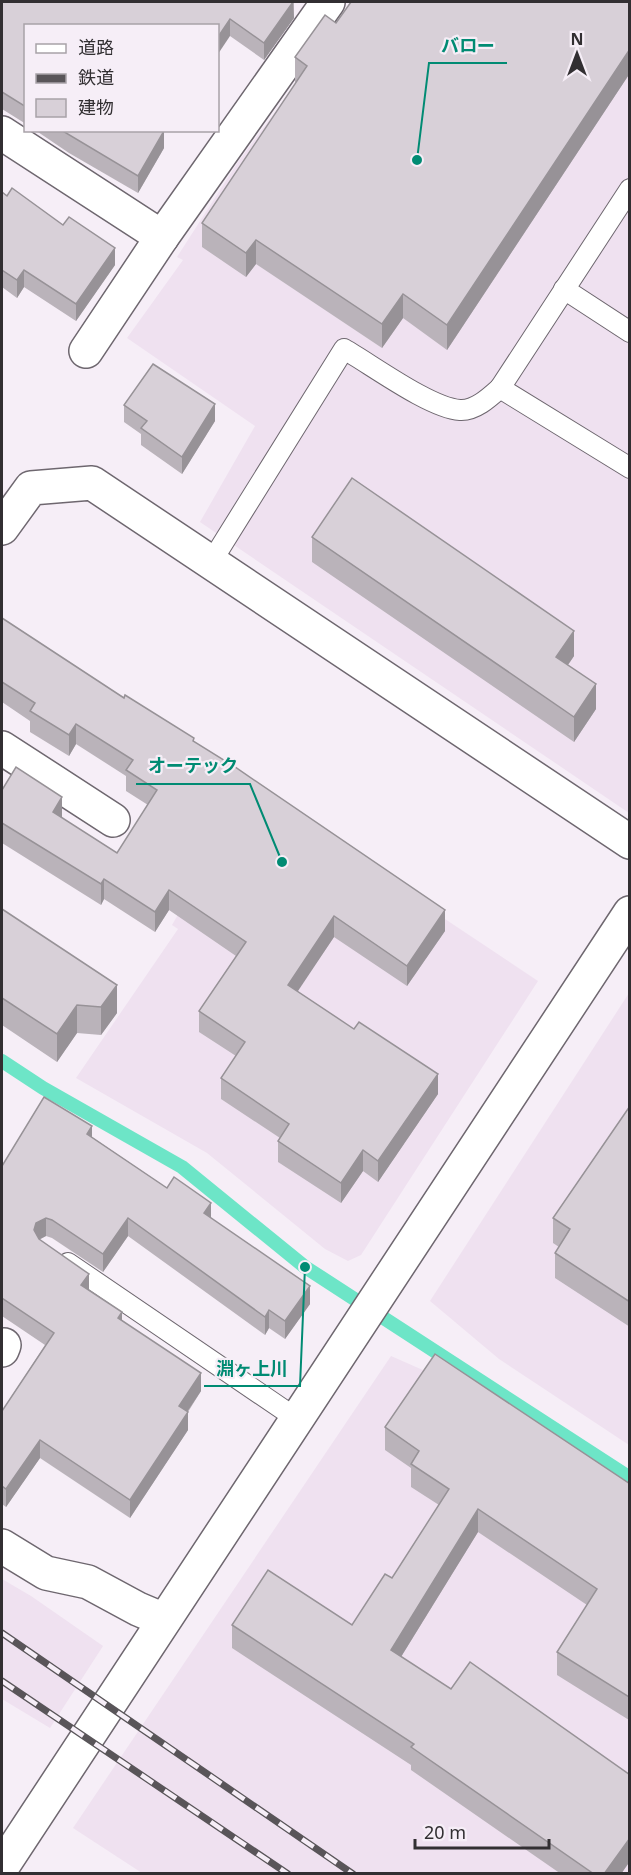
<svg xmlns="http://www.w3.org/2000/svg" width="631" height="1875" viewBox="0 0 631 1875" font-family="'Noto Sans','Noto Sans JP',sans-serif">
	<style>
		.built { fill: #efe1f0 }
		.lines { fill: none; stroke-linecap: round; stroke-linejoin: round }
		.stream { stroke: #6de5c7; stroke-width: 14 }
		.service-casing { stroke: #6e676f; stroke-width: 22 }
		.minor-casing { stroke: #6e676f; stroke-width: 36 }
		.tertiary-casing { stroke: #6e676f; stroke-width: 36 }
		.service { stroke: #fff; stroke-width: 20 }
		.minor { stroke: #fff; stroke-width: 33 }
		.tertiary { stroke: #fff; stroke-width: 33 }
		.rail-casing { stroke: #595559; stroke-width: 7 }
		.rail { stroke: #f6eef7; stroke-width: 4.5; stroke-dasharray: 14; stroke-linecap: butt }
		.wall { fill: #bab3ba }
		.shaded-wall { fill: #979297 }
		.building { fill: #d8d0d8; stroke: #979297; stroke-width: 1.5 }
		.leader { fill: none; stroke: #008b73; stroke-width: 2 }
		.callout-dot { fill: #008b73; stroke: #f6eef7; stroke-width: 2 }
		.callout-label { font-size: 18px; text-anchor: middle; font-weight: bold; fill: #008b73; stroke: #f6eef7; stroke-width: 4.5; stroke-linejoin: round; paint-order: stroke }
	</style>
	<rect width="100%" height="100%" fill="#f6eef7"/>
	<g class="built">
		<polygon points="629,2 629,813 200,522 255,426 127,338 183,260 177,257 238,162 352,8"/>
		<polygon points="254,792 538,981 361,1255 348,1261 325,1249 207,1153 76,1078 178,929 172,925 235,815"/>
		<polygon points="629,993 629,1445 499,1359 430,1301"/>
		<polygon points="391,1356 432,1374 629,1503 629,1873 142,1873 73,1828"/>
		<polygon points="2,1579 31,1596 103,1646 50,1728 2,1699"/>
	</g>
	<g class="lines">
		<polyline class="stream" points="2,1061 43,1088 182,1167 305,1267 630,1478"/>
		<defs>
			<g id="service">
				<polyline points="630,189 500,388 630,468"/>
				<polyline points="564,289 630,332"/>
				<path d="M210,564L344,349C372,365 430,408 460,410C475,411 490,397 500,388"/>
				<polyline points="68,1263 297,1419"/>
			</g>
			<g id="minor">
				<polyline points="2,133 162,237 328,2"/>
				<polyline points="86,351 162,237"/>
				<polyline points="2,528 31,488 92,483 630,842"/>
				<polyline points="2,748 113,820"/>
				<polyline points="2,1350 4,1345"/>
				<polyline points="2,1546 46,1573 88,1582 138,1609 164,1620"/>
			</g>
			<polyline id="tertiary" points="2,1867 630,913"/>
		</defs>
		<use href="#service" class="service-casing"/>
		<use href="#minor" class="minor-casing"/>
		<use href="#tertiary" class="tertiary-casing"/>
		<use href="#service" class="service"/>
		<use href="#minor" class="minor"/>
		<use href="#tertiary" class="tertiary"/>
		<defs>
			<g id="rail">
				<polyline points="2,1633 353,1874"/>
				<polyline points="2,1681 288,1874"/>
			</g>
		</defs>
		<use href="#rail" class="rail-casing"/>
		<use href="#rail" class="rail"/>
	</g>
	<g class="wall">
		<polygon points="2,2 294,2 294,18 264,60 230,36 26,26 26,124 2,109"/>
		<polygon points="630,2 630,73 447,350 403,318 382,348 256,264 246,277 202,247 202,223 296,83 295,82 295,57 336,23"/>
		<polygon points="35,130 164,130 164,148 138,193 69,153"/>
		<polygon points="2,192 115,265 76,321 24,287 17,298 2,287"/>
		<polygon points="124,405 215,421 182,474 141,445 141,434 124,422"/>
		<polygon points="312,537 574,656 568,665 596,709 574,742 312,562"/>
		<polygon points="2,618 124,698 194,742 445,931 407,986 334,937 297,991 438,1094 378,1182 363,1171 341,1203 278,1162 278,1141 280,1138 221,1099 221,1078 236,1056 199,1032 199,1011 236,956 169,910 155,932 104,899 101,905 2,843 2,790 62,818 117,853 148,805 126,791 126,776 76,744 69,756 30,732 30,721 2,702"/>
		<polygon points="2,909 117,1013 101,1035 77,1033 57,1062 2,1025"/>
		<polygon points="630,1106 630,1327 555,1278 555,1253 559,1247 553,1243 553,1218"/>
		<polygon points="92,1137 211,1218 310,1304 285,1339 269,1328 265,1335 128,1236 103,1272 52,1238 46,1236 39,1240 89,1290 201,1391 188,1412 188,1430 130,1518 40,1458 6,1507 2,1504 2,1411 45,1345 2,1316 2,1166"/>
		<polygon points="385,1427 630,1484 629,1720 557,1675 557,1652 587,1605 478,1532 401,1657 451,1689 630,1775 630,1861 621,1874 561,1874 411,1770 411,1765 232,1648 232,1625 352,1625 392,1578 439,1505 411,1487 411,1468 385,1450"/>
	</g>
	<g class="shaded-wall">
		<polygon points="293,2 294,18 264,60 264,43"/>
		<polygon points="230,19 230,36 218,54 218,37"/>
		<polygon points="630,49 630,73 447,350 447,325"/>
		<polygon points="164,131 164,148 138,193 138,176"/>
		<polygon points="256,240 256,264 246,277 246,253"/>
		<polygon points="115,248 115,265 76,321 76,304"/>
		<polygon points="24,270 24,287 17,298 17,280"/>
		<polygon points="403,294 403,318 382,348 382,324"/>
		<polygon points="215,404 215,421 182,474 182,457"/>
		<polygon points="574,631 574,656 556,682 556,657"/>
		<polygon points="596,684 596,709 574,742 574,717"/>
		<polygon points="76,724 76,744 69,756 69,735"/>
		<polygon points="62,797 62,818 53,812"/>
		<polygon points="104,879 104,899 101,905 101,884"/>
		<polygon points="169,890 169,910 155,932 155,912"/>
		<polygon points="445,910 445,931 407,986 407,966"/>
		<polygon points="334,916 334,937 288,1006 288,985"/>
		<polygon points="117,985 117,1013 101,1035 101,1007"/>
		<polygon points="77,1005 77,1033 57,1062 57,1034"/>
		<polygon points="438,1074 438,1094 378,1182 378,1161"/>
		<polygon points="92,1126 92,1144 87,1134"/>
		<polygon points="363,1150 363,1171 341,1203 341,1183"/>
		<polygon points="211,1203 211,1221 204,1213"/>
		<polygon points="46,1218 46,1236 36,1241 34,1230 36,1223"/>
		<polygon points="128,1218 128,1236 103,1272 103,1254"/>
		<polygon points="89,1274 89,1292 81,1285"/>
		<polygon points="310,1286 310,1304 285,1339 285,1321"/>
		<polygon points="269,1310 269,1328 265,1335 265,1317"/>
		<polygon points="122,1312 122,1330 118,1318"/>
		<polygon points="201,1373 201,1391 179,1424 179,1406"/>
		<polygon points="188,1412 188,1430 130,1518 130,1500"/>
		<polygon points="40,1440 40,1458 6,1507 6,1489"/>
		<polygon points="478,1509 478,1532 391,1673 391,1650"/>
		<polygon points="630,1838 630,1861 621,1874 604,1874"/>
	</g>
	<g class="building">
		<polygon points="2,2 293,2 264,43 230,19 218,37 218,26 26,26 26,107 2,92"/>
		<polygon points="351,2 630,2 630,49 447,325 403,294 382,324 256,240 246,253 202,223 307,66 295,57 325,15 336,23"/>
		<polygon points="61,130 163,130 164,131 138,176"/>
		<polygon points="12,188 63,225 69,217 115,248 76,304 24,270 17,280 2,270 2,192 7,196"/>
		<polygon points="153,364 215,404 182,457 141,428 147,421 124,405"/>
		<polygon points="352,478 574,631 556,657 596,684 574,717 312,537"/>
		<polygon points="2,618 124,698 125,695 194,738 193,741 235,767 445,910 407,966 334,916 288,985 354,1029 359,1022 438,1074 378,1161 363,1150 341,1183 278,1141 289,1124 221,1078 245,1042 199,1011 246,942 169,890 155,912 104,879 101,884 2,823 2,790 16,767 62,797 53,812 117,853 157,790 126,770 133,760 76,724 69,735 30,711 35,703 2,682"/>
		<polygon points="2,909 117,985 101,1007 77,1005 57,1034 2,998"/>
		<polygon points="44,1097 92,1126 87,1134 167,1188 174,1177 211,1203 204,1213 310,1286 285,1321 269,1310 265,1317 128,1218 103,1254 52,1220 46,1218 36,1223 34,1230 39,1239 89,1274 81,1285 122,1312 118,1318 201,1373 179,1406 188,1412 130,1500 40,1440 6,1489 2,1486 2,1411 54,1333 2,1298 2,1166"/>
		<polygon points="630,1106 630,1302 555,1253 570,1229 553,1218"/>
		<polygon points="435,1354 630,1484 629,1697 557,1652 597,1589 478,1509 391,1650 451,1689 470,1662 630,1775 630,1838 604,1874 594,1874 411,1747 414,1744 232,1625 268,1570 352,1625 385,1574 392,1578 449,1489 411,1464 419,1451 385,1427"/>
	</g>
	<path class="leader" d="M417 160L429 63H507M282 862L250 784H136M305 1267L300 1386H204"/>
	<g class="callout-dot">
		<circle cx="417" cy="160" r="6"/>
		<circle cx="282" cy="862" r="6"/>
		<circle cx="305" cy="1267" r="6"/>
	</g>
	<g class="callout-label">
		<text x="468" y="52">バロー</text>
		<text x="193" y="772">オーテック</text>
		<text x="252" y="1375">淵ヶ上川</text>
	</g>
	<rect width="631" height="1875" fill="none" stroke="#322f32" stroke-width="6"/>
	<rect x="24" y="24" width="195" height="108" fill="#f6eef7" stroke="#a8a2a8" stroke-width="1.5"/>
	<rect x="36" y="44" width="30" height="9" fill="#ffffff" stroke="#a8a2a8" stroke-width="1.5"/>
	<text x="78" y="54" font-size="18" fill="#322f32">道路</text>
	<rect x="36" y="74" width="30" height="9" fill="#595559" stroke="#a8a2a8" stroke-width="1.5"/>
	<text x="78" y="84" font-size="18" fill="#322f32">鉄道</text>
	<rect x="36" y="99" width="30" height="18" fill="#d8d0d8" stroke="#a8a2a8" stroke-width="1.5"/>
	<text x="78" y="114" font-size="18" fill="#322f32">建物</text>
	<g transform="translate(577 54)" stroke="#f6eef7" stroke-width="4.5" paint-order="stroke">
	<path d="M0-4.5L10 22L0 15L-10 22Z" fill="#322f32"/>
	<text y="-9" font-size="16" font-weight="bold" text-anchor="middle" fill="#322f32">N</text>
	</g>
	<path d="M415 1839v9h134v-9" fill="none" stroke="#322f32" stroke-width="3"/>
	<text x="424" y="1839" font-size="18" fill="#322f32" stroke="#f6eef7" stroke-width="4.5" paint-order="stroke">20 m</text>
</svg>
